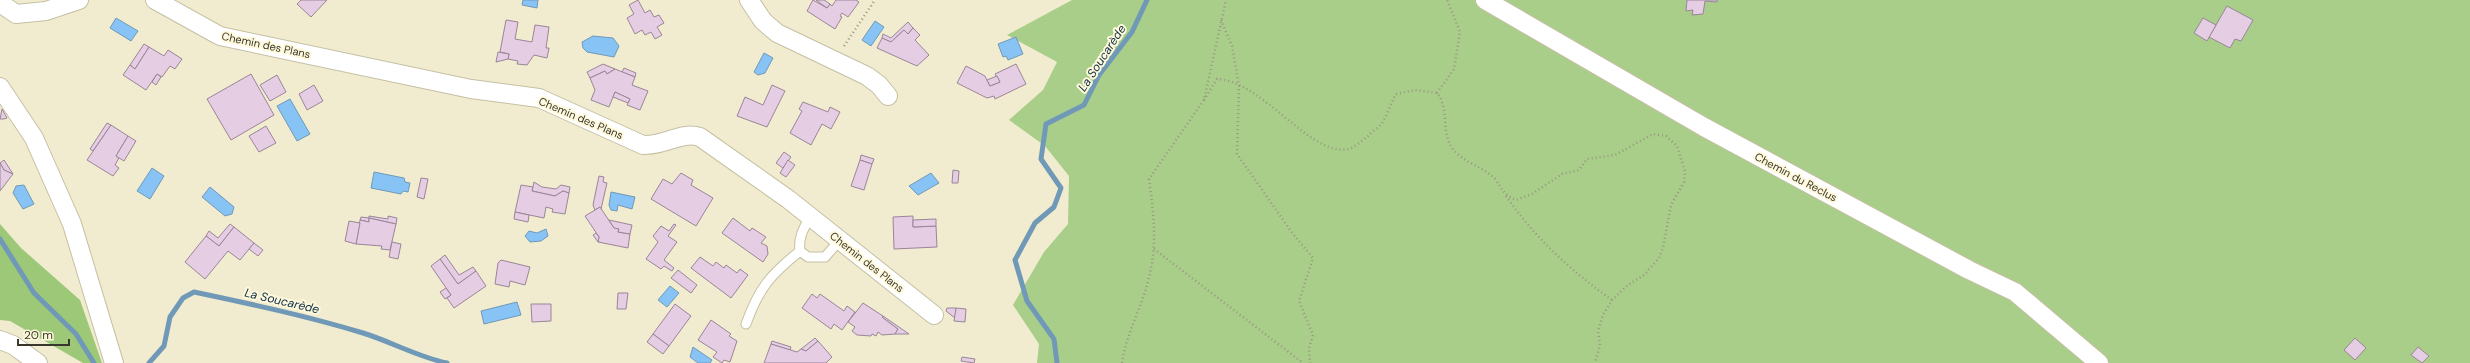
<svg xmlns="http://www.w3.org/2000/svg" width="2470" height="363" viewBox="0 0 2470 363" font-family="'DM Sans',sans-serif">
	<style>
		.green { fill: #a8ce89 }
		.forest { fill: #9cc878 }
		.water { fill: #87c3f4; stroke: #7099b8 }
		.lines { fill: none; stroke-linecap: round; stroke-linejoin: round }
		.stream { stroke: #7099b8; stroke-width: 5 }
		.building { fill: #e5cde3; stroke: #9a8599 }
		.service-casing { stroke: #c5c0a4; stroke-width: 11 }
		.minor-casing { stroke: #c5c0a4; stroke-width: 20 }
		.path { stroke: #9a9682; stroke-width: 2.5; stroke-dasharray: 1 3; stroke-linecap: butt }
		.service { stroke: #fff; stroke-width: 9 }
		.minor { stroke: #fff; stroke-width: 18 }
		.labels { text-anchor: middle; stroke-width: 4; stroke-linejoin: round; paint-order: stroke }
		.street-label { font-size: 11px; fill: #39372b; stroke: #fff9dc }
		.water-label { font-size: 12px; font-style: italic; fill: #0c2d46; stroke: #fff9dc }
	</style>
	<rect width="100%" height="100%" fill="#f1eccf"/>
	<polygon class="green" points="1072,0 2470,0 2470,363 1037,363 1039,344 1013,305 1044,252 1068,224 1069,176 1045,146 1009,120 1043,90 1057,62 1007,35"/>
	<polygon class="forest" points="0,224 21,248 80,300 102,363 83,363 10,321 0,320"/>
	<g class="water">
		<polygon points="523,0 538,0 537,8 522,5"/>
		<polygon points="116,18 138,31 131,41 110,28"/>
		<polygon points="875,21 884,27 871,46 862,40"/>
		<polygon points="593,36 613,38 619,46 614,57 587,52 583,48 582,42"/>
		<polygon points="1016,37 1023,54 1008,60 1006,56 1003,57 998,44"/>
		<polygon points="764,53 773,58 765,73 758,75 754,72"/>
		<polygon points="290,99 310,134 297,141 277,106"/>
		<polygon points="152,168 164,176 150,199 137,191"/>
		<polygon points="374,172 404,178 405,182 410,183 408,192 403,191 401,194 371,188"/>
		<polygon points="931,173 939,183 918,195 909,186"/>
		<polygon points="24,185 34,204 23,209 13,193 16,186"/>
		<polygon points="210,187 234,207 232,214 225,216 202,197"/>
		<polygon points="611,192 635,197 632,209 618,205 617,211 611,210 609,205"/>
		<polygon points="546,229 548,236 541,241 530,242 525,236 529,231 537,233"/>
		<polygon points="670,286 679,293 667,307 658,300"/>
		<polygon points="517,302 521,315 484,324 481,311"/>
		<polygon points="693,347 712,360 710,363 698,363 690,357"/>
	</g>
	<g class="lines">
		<g class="stream">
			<polyline points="0,239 34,293 76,334 94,363"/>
			<path d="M149,363L164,346L170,317L183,298L194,292C251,304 307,316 363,333C392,342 418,357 447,363"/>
			<polyline points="1057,363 1054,339 1027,301 1015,260 1035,223 1054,207 1061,188 1041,159 1046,124 1084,105 1099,75 1132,32 1147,0"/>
		</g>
	</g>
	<g class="building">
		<polygon points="301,0 327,0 311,17 297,4"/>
		<polygon points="638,0 645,13 650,10 654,17 659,15 664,23 657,27 662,35 655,39 651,32 645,35 642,30 635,34 627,18 634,14 629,5"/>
		<polygon points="813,0 827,8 830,4 832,6 836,0 856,0 859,2 848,17 842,13 840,16 842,17 835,29 807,11"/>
		<polygon points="816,0 824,0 830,4 827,8"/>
		<polygon points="1687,0 1717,0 1717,2 1705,1 1703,14 1692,15 1693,10 1686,11"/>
		<polygon points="2227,6 2253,20 2241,41 2235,39 2230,48 2209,37"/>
		<polygon points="2203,18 2216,25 2207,41 2194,33"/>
		<polygon points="506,20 518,22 515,39 532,42 535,25 549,27 546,48 549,48 547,58 534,55 527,65 517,64 518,61 508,59 509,54 500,52"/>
		<polygon points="908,22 913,28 908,34 904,30 891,42 882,38 883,34 891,38"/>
		<polygon points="913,28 920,35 915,40 929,55 917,66 877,48 882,38 891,42 904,30 908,34"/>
		<polygon points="144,44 149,47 135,69 130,65"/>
		<polygon points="149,47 164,56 168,50 182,59 175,69 170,66 162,77 157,74 146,90 123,75 130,65 135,69"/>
		<polygon points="498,52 509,54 508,59 496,62"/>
		<polygon points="603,64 615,69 607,74 605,71 590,78 587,72"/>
		<polygon points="1016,64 1026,84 995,99 994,96 987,98 957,83 966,66 985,76 990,86 1000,82 995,74"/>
		<polygon points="624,68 636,73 635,77 622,72"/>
		<polygon points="615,69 635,77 632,85 648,91 640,110 627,105 630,99 615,92 609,107 591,100 595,90 590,78 605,71 607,74"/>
		<polygon points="157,74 161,77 156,85 152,82"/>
		<polygon points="251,74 274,115 231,140 207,99"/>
		<polygon points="277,75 286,92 270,101 260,85"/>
		<polygon points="997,76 1000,82 990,86 987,80"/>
		<polygon points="314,85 323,101 307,110 299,94"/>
		<polygon points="772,85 785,91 767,127 737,116 745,97 763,105"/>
		<polygon points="615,92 630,99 628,103 613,97"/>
		<polygon points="803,102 828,112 830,107 840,112 831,129 822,124 811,145 790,133 802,111 799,109"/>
		<polygon points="2,109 7,118 4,119 0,119"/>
		<polygon points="107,123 111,125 93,151 90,149"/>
		<polygon points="111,125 128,136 116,156 119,158 115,165 119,168 113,176 87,160"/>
		<polygon points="266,126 276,143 259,152 249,136"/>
		<polygon points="128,136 136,141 124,161 116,156"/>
		<polygon points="784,152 791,157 783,168 776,163"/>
		<polygon points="861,155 874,159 872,164 860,160"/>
		<polygon points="4,160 13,174 4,170 0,163"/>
		<polygon points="788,160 795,165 786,177 780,173"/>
		<polygon points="860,160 872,164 864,190 851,186"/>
		<polygon points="0,163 4,170 13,174 0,191"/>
		<polygon points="953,170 959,171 958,183 952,183"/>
		<polygon points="681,173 693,180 691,185 713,198 696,226 651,199 663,179 672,184"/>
		<polygon points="599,176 604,177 603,182 607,183 601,209 600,207 595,210 593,205"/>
		<polygon points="421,178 428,179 424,199 417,197"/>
		<polygon points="534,182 542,187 556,189 561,185 570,187 569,193 563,191 555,196 532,191"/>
		<polygon points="521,185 533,187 532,191 555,196 563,191 569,193 565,214 552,212 553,209 546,207 544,218 515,212"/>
		<polygon points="600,207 614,228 619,229 618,232 630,234 628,248 598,242 599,237 585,216"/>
		<polygon points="515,212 529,215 528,222 514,219"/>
		<polygon points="369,216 388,219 388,216 397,218 396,224 369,218"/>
		<polygon points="913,216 913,227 936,226 937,247 894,249 893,217"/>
		<polygon points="361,217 369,218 369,222 360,220"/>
		<polygon points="369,218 396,224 390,250 381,249 382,246 356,244 360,220 369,222"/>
		<polygon points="733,218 750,231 752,228 766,237 761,243 767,246 768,254 763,262 722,233"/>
		<polygon points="936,219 936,226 913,227 913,220"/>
		<polygon points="609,220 632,225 630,234 618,232 619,229 614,228"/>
		<polygon points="349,221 360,223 356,244 345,241"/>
		<polygon points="230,224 234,227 219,246 206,236 209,231 218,238"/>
		<polygon points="674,224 676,225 668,236 677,242 664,260 674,268 672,271 664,266 661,269 646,259 658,242 653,236 661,226 669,231"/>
		<polygon points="234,227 254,243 240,260 228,251 205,279 185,262 206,236 219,246"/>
		<polygon points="596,233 599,237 598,242 593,235"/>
		<polygon points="392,242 401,244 398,259 389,257"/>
		<polygon points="254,243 263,250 258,256 249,249"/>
		<polygon points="445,255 459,275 473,267 476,271 458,284 440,259"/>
		<polygon points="700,257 713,266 716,262 724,268 726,265 737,273 740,269 748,275 731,298 691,268"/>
		<polygon points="440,259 458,284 476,271 486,286 454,308 447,298 451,295 431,266"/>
		<polygon points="501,260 530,267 525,285 510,281 509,287 495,284 498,263"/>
		<polygon points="678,270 697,285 691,293 671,278"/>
		<polygon points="446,288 451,295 445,299 440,292"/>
		<polygon points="618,293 628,293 626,309 617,309"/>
		<polygon points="812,294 817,298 820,294 844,311 847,306 855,312 842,330 834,324 831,329 802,308"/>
		<polygon points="863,303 883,316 882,317 898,329 895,334 882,335 878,332 876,336 872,334 871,336 857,335 852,331 855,327 848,322"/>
		<polygon points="531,304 551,304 551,321 532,322"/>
		<polygon points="675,304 691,316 669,346 653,334"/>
		<polygon points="947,308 956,308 955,318 946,311"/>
		<polygon points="956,308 966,309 965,322 954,321"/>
		<polygon points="883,316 909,334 895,334 898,329 882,317"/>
		<polygon points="711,320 731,334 729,336 737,341 730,362 724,360 722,363 713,357 717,352 698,340"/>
		<polygon points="653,334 669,346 663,354 647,342"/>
		<polygon points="815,338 818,341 806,351 801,349"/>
		<polygon points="2355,338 2366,348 2355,360 2344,350"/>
		<polygon points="772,341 791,347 790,350 771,344"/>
		<polygon points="818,341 832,357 826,363 764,363 771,344 797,352 801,349 806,351"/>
		<polygon points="2418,347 2429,356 2422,363 2411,355"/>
		<polygon points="962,357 975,359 974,363 961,361"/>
	</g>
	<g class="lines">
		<defs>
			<g id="service">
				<path d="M810,217C804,228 798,237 800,251L808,257H825L840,240"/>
				<path d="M746,324C759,288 770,275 800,251"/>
			</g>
			<g id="minor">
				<path d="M155,0L220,36L471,89L539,98L643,145C665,146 681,131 700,137L788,199L934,315"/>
				<polyline points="749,0 763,21 777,33 867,76 879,85 888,96"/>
				<polyline points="1485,0 1704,127 1969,270 2015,292 2099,363"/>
				<polyline points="0,3 16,14 46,11 79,0"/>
				<polyline points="0,87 34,138 72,224 114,363"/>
				<polyline points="0,340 13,345 38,363"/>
			</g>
		</defs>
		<use href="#service" class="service-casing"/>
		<use href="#minor" class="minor-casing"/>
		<g class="path">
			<polyline points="1221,20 1232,46 1239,86 1237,154 1293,234 1313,258 1299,301 1313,335 1309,348 1310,363"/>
			<polyline points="844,46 875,0"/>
			<polyline points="1437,93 1454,69 1460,32 1447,0"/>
			<path d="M1204,100L1217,79C1263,81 1310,157 1348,149C1354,148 1363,140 1368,136C1372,131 1381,127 1383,121C1388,113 1391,103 1396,94L1415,90L1437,93C1448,107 1443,125 1448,140C1456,162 1481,164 1495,179C1503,189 1502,194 1516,200L1532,194L1562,174L1579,170L1587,159L1615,155L1653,134L1666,136L1677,146L1685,171L1684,182L1671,205L1663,248L1659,258L1644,275L1628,285L1612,300L1603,315L1598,331L1600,345L1595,363"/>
			<path d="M1506,196C1535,238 1571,271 1612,300"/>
			<polyline points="1154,249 1303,363"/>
			<path d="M1122,363C1126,335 1140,311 1147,285C1158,247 1154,217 1149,179L1204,100L1226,0"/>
		</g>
		<use href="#service" class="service"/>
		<use href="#minor" class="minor"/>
	</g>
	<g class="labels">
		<g class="street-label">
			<text transform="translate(266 45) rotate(12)" y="4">Chemin des Plans</text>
			<text transform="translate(581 118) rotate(23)" y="4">Chemin des Plans</text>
			<text transform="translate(1796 177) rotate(28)" y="4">Chemin du Reclus</text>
			<text transform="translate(867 262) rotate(38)" y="4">Chemin des Plans</text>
		</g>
		<g class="water-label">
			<text transform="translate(1102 58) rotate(-57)" y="4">La Soucarède</text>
			<text transform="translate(282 301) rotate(13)" y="4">La Soucarède</text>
		</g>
	</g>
	<path d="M18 339v6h51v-6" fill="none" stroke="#39372b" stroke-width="2"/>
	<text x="24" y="339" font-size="12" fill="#39372b" stroke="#fff9dc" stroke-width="3" paint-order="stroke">20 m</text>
</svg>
